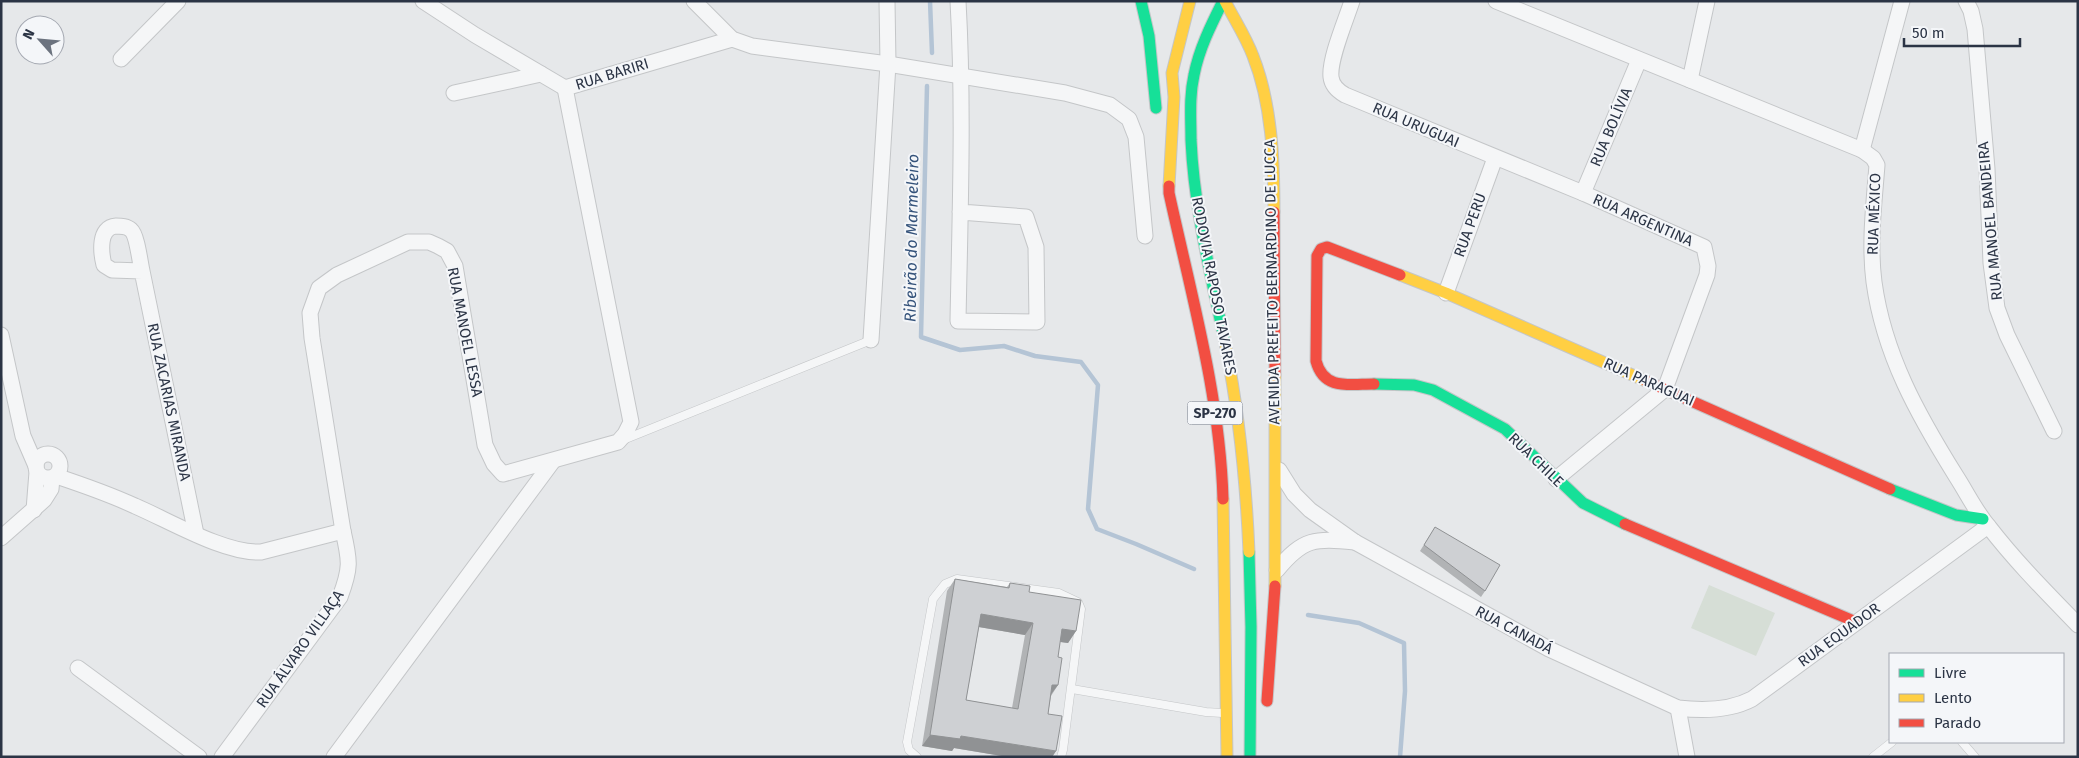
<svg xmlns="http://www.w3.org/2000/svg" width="2079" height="758" viewBox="0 0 2079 758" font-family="'Fira Sans',sans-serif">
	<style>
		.green { fill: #d6ded6 }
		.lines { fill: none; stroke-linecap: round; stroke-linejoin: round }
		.stream { stroke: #b4c4d5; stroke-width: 4.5 }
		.lane-casing { stroke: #c4c6c8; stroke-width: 9 }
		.street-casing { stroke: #c4c6c8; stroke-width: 17 }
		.fast-casing { stroke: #c4c6c8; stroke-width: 13 }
		.slow-casing { stroke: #c4c6c8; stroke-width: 13 }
		.jam-casing { stroke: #c4c6c8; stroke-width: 13 }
		.lane { stroke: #f5f6f7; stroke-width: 8 }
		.street { stroke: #f5f6f7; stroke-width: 15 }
		.fast { stroke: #16e098; stroke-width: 11 }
		.slow { stroke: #ffcf43; stroke-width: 11 }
		.jam { stroke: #f24e42; stroke-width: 11 }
		.wall { fill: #b1b3b5; fill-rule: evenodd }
		.shaded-wall { fill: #909294 }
		.building { fill: #ced0d3; stroke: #909294; fill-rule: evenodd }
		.labels { text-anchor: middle; stroke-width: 4; stroke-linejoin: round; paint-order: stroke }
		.shield { fill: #f4f6f9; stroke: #676e7b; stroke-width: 1 }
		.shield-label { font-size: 14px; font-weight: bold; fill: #2b3445 }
		.street-label { font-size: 15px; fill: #2b3445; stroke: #f4f6f9 }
		.water-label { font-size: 16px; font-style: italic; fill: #34527a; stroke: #f4f6f9 }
	</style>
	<rect width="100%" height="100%" fill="#e6e8ea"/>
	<polygon class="green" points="1709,585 1775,613 1756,656 1691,628"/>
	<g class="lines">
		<g class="stream">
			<polyline points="930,1 932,53"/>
			<polyline points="927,86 921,337 960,350 1004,346 1035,356 1081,362 1098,385 1088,509 1097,529 1136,544 1194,569"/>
			<polyline points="1308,615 1359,623 1404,643 1405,691 1400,757"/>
		</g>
		<defs>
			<g id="lane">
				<polyline points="623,440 871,340"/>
				<polyline points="1072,689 1206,712 1222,713"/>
				<polyline points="1962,742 1975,757"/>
				<polyline points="917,757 909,750 907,742 933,599 945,584 957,579 1059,593 1078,602 1081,609 1063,750 1061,757"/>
				<polyline points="1873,757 1892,742"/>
			</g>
			<g id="street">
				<polyline points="423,1 475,35 565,88 732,39"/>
				<polyline points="694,1 732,39 752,46 888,64 1065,93 1110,105 1129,119 1136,137 1145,236"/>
				<path d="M958,1C964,108 960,214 958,321L1037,322L1036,247L1026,217L960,212"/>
				<path d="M1352,1C1346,20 1329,59 1331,77C1332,86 1338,91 1345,95L1583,193L1704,247L1708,266L1707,275L1665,389L1556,479"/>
				<path d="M1496,1L1862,150L1873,158L1877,165C1874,204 1869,243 1874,282C1884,355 1918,415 1956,476C1967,493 1976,512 1989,527C2016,562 2047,593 2078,625"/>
				<polyline points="1966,1 1971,11 1975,29 1987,169 1991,263 1997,308 2007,335 2054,431"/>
				<polyline points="121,59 178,1"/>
				<polyline points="1690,80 1707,1"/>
				<polyline points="454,93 541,74"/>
				<polyline points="1862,150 1902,1"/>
				<polyline points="1583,193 1639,60"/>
				<path d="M142,271L112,270L104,265C101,253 98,227 116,226C121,226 127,226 131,230C137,235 140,262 142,271L196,534"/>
				<polyline points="1446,293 1495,158"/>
				<polyline points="1,335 23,436 36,466"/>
				<polyline points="871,340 888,64 887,1"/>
				<circle cx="48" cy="466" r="12"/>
				<path d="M1279,470L1294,494L1310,510L1355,542L1549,649L1678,708C1703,711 1729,711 1752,699L1988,526"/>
				<path d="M56,476C83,485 109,494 135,506C170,521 225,554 261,552L343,531"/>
				<polyline points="34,510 37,472"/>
				<polyline points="1,538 44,500 51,489 52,478"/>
				<path d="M1277,570C1303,538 1315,538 1355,542"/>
				<polyline points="78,668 199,757"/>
				<polyline points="1678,708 1687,757"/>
				<path d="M222,757L340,597C351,568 350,561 343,531L312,338L310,313L319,288L337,275L408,242H429L438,246L447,251L455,266L485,445L494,464L503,474L618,442L625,434L631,422L565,88"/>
				<polyline points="334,757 553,461"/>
			</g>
			<g id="fast">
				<polyline points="1141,1 1149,36 1156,108"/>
				<path d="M1223,1C1211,25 1199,49 1194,75C1189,97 1191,118 1191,140C1194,209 1211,275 1225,343"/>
				<polyline points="1374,384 1414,385 1433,390 1505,429 1583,503 1625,524"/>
				<polyline points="1890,489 1956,515 1983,519"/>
				<polyline points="1249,552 1251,627 1250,757"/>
			</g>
			<g id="slow">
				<path d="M1225,1C1234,19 1246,37 1253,56C1272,104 1274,160 1274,212"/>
				<polyline points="1169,186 1174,97 1172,73 1190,1"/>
				<polyline points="1400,275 1446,293 1646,381"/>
				<path d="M1225,343C1239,412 1246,482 1249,552"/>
				<polyline points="1275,375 1275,586"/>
				<polyline points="1223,499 1227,757"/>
			</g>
			<g id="jam">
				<path d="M1169,186V193C1191,294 1220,395 1223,499"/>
				<polyline points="1274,212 1275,375"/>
				<polyline points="1646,381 1890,489"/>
				<path d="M1374,384C1350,384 1324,391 1316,361L1317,256L1321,249L1327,247L1400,275"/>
				<polyline points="1625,524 1856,622"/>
				<polyline points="1267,701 1275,586"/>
			</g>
		</defs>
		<use href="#lane" class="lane-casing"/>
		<use href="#street" class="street-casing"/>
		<use href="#fast" class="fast-casing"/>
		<use href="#slow" class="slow-casing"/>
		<use href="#jam" class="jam-casing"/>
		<use href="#lane" class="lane"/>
		<use href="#street" class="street"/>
		<use href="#fast" class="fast"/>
		<use href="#slow" class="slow"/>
		<use href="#jam" class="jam"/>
	</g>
	<g class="wall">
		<polygon points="1435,527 1485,591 1481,597 1420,551"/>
		<path d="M955,579L1007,587L1010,583L1029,592L1076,631L1068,643L1060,642L1058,657V685L1051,696L1048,714L1056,751L1052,757H1008L954,748L952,751L922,746L947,591ZM979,627L1025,635L1012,708L966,700Z"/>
	</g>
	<g class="shaded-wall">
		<polygon points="981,614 1033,623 1025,635 973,626"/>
		<polygon points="1062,629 1076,631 1068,643 1054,641"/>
		<polygon points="1052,685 1058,685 1049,697"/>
		<polygon points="930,735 961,736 1056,751 1052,757 1008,757 954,748 952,751 922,746"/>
	</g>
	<g class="building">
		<polygon points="1435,527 1500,565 1485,591 1424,545"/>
		<path d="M955,579L1009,588L1010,583L1030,586L1029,592L1081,600L1076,631L1062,629L1058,657L1062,658L1058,685H1052L1048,714L1062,716L1056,751L961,736L960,739L930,735ZM981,614L1033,623L1018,709L966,700Z"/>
	</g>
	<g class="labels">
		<rect class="shield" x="1187.5" y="401.5" width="55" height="23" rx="4"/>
		<g class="shield-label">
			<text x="1215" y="418">SP-270</text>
		</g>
		<g class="street-label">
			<text transform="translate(612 74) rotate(-17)" y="5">RUA BARIRI</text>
			<text transform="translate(1416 125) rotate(23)" y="5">RUA URUGUAI</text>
			<text transform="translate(1611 127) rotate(-67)" y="5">RUA BOLÍVIA</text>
			<text transform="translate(1874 214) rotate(-88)" y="5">RUA MÉXICO</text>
			<text transform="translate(1643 220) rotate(24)" y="5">RUA ARGENTINA</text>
			<text transform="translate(1990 221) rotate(-95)" y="5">RUA MANOEL BANDEIRA</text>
			<text transform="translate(1470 225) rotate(-70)" y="5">RUA PERU</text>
			<text transform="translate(1272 282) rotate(-91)" y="5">AVENIDA PREFEITO BERNARDINO DE LUCCA</text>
			<text transform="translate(1214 286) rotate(79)" y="5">RODOVIA RAPOSO TAVARES</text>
			<text transform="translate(465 332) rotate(79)" y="5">RUA MANOEL LESSA</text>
			<text transform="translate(1649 382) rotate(24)" y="5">RUA PARAGUAI</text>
			<text transform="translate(169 402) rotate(78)" y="5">RUA ZACARIAS MIRANDA</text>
			<text transform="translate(1536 460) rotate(44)" y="5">RUA CHILE</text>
			<text transform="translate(1514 630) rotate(28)" y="5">RUA CANADÁ</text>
			<text transform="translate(1839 635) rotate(-36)" y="5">RUA EQUADOR</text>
			<text transform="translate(300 649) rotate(-55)" y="5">RUA ÁLVARO VILLAÇA</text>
		</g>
		<g class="water-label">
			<text transform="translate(911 238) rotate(-89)" y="6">Ribeirão do Marmeleiro</text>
		</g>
	</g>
	<rect width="2079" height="758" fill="none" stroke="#2b3445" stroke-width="5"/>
	<rect x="1889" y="653" width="175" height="90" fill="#f4f6f9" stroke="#a4a8b1"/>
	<rect x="1899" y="669" width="25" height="8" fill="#16e098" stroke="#a4a8b1"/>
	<text x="1934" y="678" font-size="15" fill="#2b3445">Livre</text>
	<rect x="1899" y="694" width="25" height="8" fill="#ffcf43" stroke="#a4a8b1"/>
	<text x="1934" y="703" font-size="15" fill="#2b3445">Lento</text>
	<rect x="1899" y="719" width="25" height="8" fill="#f24e42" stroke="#a4a8b1"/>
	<text x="1934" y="728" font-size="15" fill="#2b3445">Parado</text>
	<g transform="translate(40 40) rotate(297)"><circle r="24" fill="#f4f6f9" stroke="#a4a8b1"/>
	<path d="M0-4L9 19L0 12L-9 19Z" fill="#6c737f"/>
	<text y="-8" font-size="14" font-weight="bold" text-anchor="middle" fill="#2b3445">N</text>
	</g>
	<path d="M1904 38v8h116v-8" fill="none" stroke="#2b3445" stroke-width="2.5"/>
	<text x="1912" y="38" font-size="15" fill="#2b3445" stroke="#f4f6f9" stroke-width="4" paint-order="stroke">50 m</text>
</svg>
